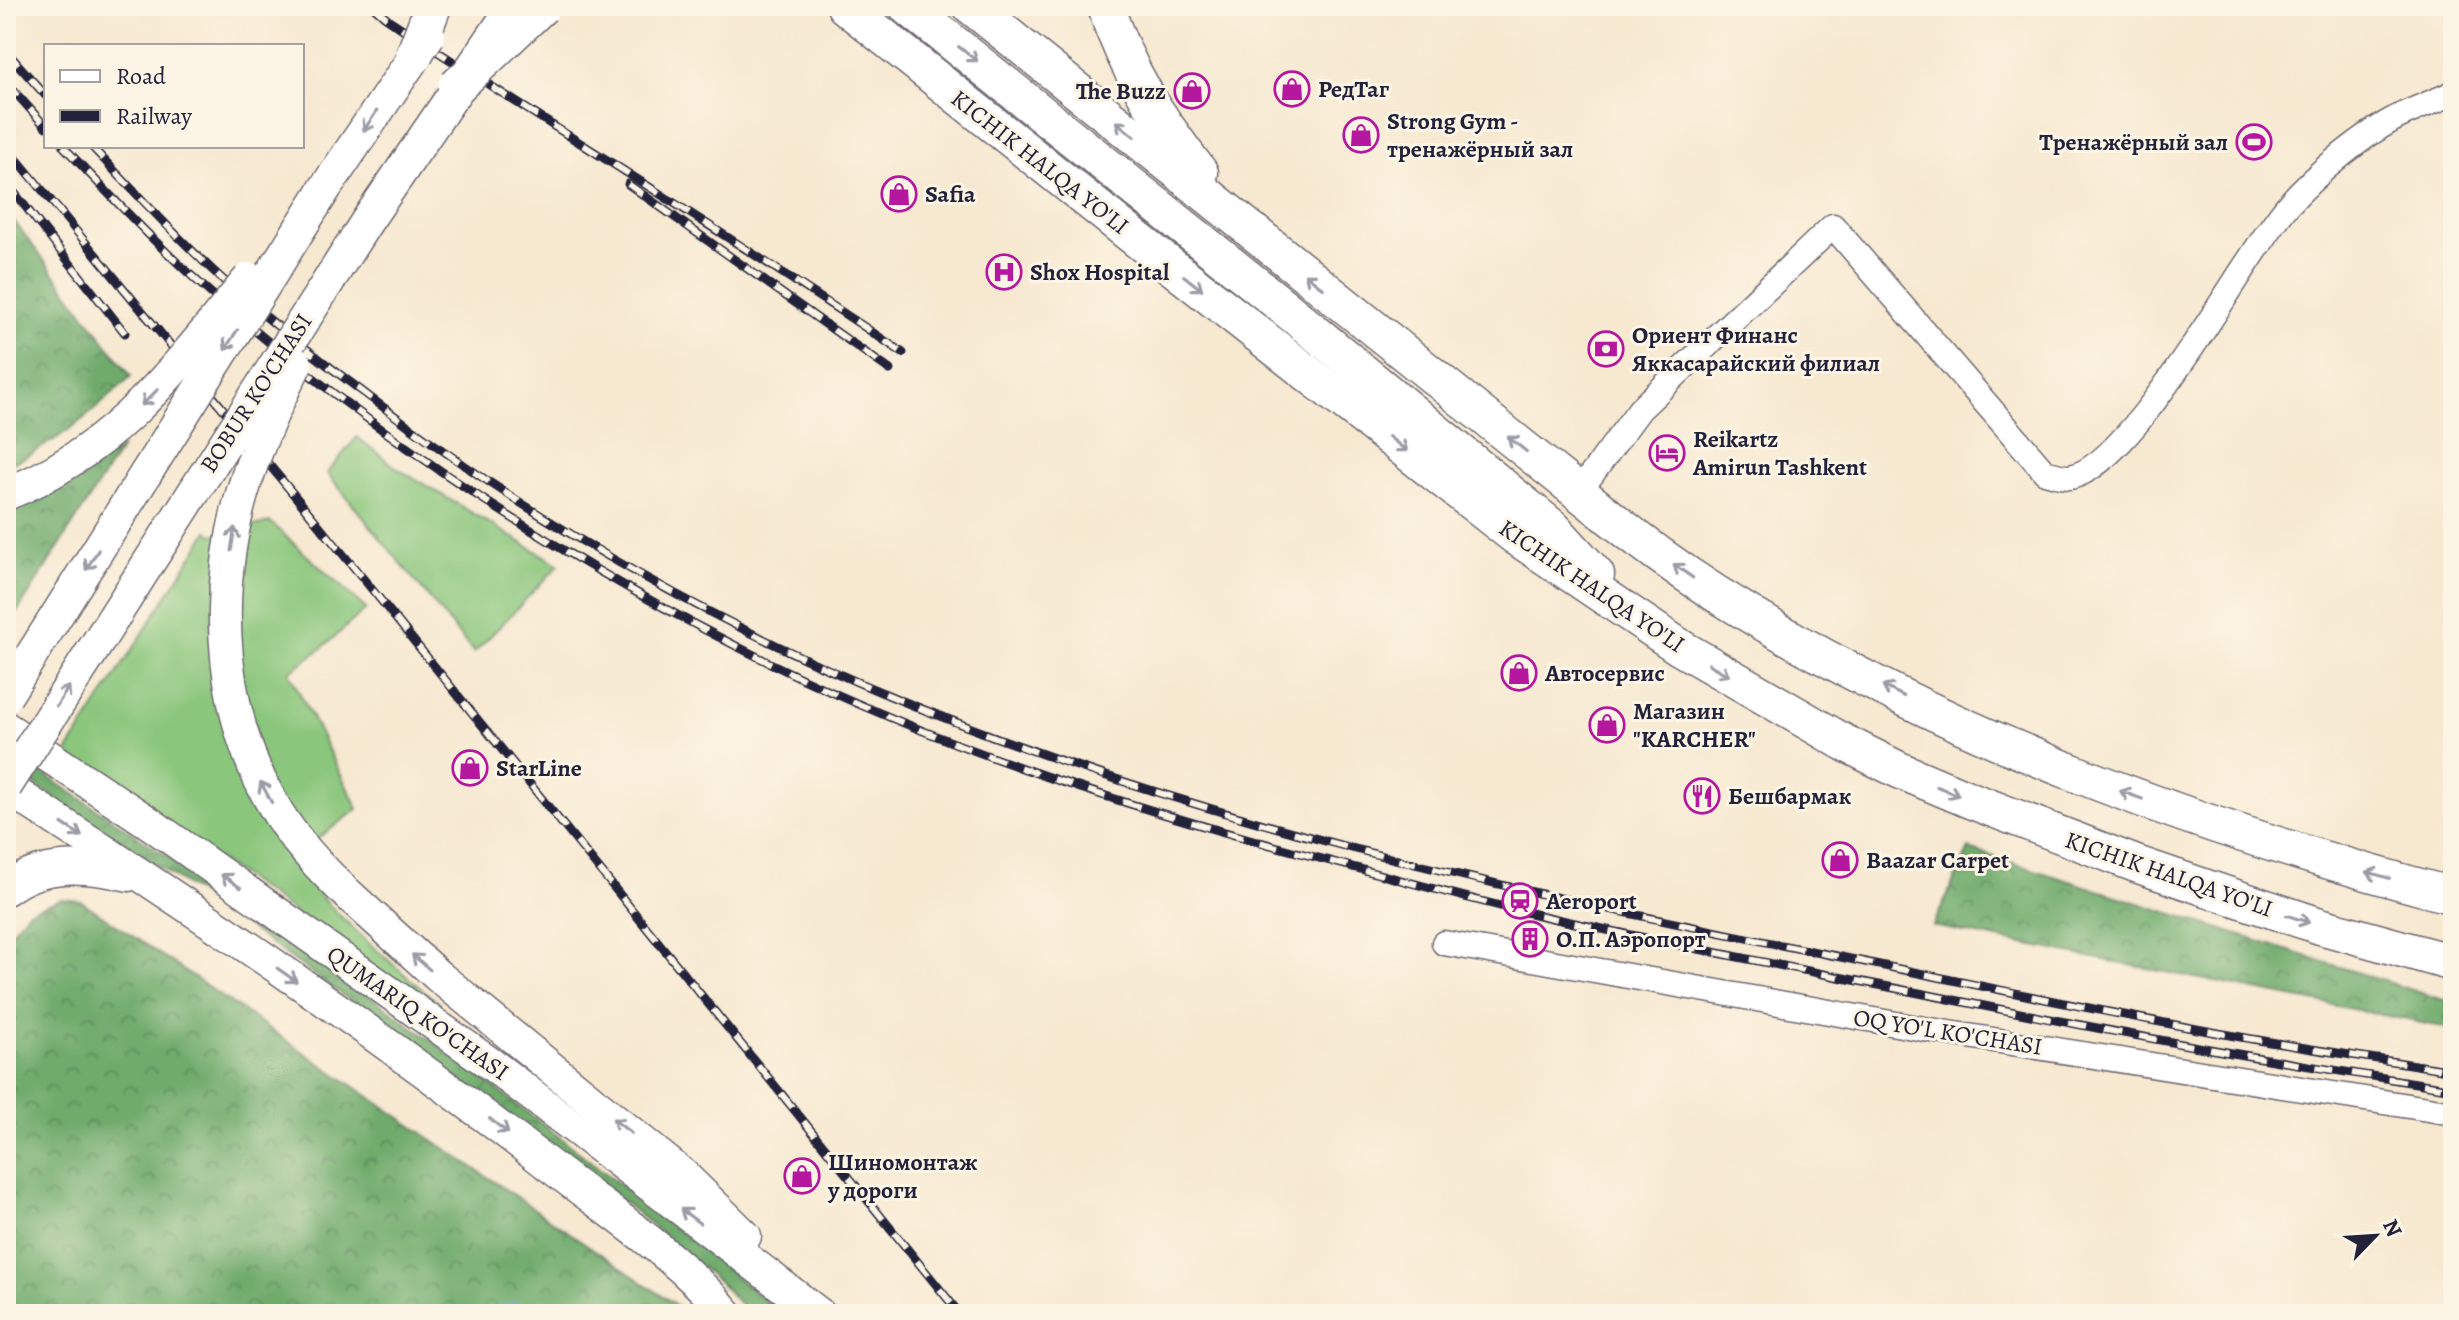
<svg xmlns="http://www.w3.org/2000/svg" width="2459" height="1320" viewBox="0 0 2459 1320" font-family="Alegreya,serif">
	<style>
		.grass { fill: #8ac67c; stroke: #56745c; stroke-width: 2 }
		.forest { fill: url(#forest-crowns); stroke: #486654; stroke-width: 2 }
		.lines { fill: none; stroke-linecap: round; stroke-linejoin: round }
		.stream { stroke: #699ed6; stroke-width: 7 }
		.minor-casing { stroke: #6d676f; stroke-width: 27 }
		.major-casing { stroke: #6d676f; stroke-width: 35 }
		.highway-casing { stroke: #6d676f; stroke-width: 39 }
		.minor { stroke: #fff; stroke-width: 24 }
		.major { stroke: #fff; stroke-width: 32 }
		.highway { stroke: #fff; stroke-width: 36 }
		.rail-casing { stroke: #22223b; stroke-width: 9 }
		.rail { stroke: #fcf5e5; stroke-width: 6; stroke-dasharray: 18; stroke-linecap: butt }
		.major-bridge-casing { stroke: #6d676f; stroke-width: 35; stroke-linecap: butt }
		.highway-bridge-casing { stroke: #6d676f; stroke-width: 39; stroke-linecap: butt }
		.major-bridge { stroke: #fff; stroke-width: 32 }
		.highway-bridge { stroke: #fff; stroke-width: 36 }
		.oneway { stroke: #9c9ca7 }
		.labels { text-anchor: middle; stroke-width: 6; stroke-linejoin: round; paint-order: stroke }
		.poi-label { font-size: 24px; font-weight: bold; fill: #22223b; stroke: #fcf5e5; text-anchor: start }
		.street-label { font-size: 24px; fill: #22223b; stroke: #fcf5e5 }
	</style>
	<defs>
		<pattern id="forest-crowns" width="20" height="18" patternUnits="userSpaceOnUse" patternTransform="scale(2)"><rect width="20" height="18" fill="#6fab6c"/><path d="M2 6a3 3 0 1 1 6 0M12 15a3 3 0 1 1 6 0" fill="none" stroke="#5b8b5a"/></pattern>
	</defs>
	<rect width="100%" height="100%" fill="#fcf5e5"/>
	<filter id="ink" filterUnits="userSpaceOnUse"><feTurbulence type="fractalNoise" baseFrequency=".0125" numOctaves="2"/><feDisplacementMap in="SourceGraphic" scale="16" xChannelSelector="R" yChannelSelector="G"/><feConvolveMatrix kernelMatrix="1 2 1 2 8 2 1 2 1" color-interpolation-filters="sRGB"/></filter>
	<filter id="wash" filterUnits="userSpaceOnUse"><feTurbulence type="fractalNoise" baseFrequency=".006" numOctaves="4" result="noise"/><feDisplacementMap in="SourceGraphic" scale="32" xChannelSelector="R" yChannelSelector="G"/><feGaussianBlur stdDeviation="1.8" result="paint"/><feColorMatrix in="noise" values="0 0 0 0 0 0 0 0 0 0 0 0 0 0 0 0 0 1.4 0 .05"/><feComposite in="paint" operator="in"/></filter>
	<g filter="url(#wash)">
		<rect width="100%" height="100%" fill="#f7e8d0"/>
		<g class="grass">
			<polygon points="357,437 397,468 559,565 474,653 327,473"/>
			<path d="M270,522L366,609L322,648L289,672L358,809L288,860C333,914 386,959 440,1004L438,1012L66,754L208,531L213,535Z"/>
		</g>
		<g class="forest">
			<path d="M6,210L131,376C93,413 55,445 6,466Z"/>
			<polygon points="122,447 6,630 6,515 68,484"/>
			<path d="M6,749C141,838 275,927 406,1022C535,1115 658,1215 783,1314H749L718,1281L625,1203L563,1155L230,914L6,766Z"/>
			<polygon points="1969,849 2453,1003 2453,1029 1933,926"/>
			<polygon points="61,899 81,901 689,1314 6,1314 6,939 28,911"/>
		</g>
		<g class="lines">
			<polyline class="stream" points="481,1314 517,1305 549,1314"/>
		</g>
	</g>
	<g filter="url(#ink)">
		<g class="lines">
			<defs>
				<g id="minor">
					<path d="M1578,493L1640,409L1833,226L2045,472C2052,474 2061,477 2069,477C2132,469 2243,257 2288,205C2314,175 2366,132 2402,115C2419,107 2436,101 2453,93"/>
					<polyline points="1444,943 1924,1029 2453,1113"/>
				</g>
				<g id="major">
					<polyline points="6,728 148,822 495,1067 819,1314"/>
					<path d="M6,787C190,906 372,1028 545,1162C605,1209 677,1255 727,1314"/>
					<path d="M6,889C43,861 86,865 129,875"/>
					<polyline points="350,896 438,976 683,1175 745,1236"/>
				</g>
				<g id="highway">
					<polyline points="845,6 1134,237 1515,536 1681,648 1845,743 1899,770 1970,800 2136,864 2227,895 2320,926 2453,963"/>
					<polyline points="907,6 1285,308 1553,528 1596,575"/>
					<path d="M971,6L1602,511C1638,540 1676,568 1715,593C1940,735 2197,828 2453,896"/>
					<path d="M1105,6C1129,75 1156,115 1200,173"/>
				</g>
			</defs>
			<use href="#minor" class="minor-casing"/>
			<use href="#major" class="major-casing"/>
			<use href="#highway" class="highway-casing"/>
			<use href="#minor" class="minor"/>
			<use href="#major" class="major"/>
			<use href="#highway" class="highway"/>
			<defs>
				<g id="rail">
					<path d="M373,6L389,20C560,132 734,238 903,353"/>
					<polyline points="6,51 46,96"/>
					<polyline points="6,82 46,127"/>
					<polyline points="6,146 366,582 960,1314"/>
					<path d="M63,146C112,197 160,249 213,295C382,442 571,565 772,664C949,751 1140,811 1330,861C1394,878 1457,896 1521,911C1620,934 1719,953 1818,973C1956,1000 2094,1029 2232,1053C2305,1066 2379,1077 2453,1089"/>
					<path d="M91,146C133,190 174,235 219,276C267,320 319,359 371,398C533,521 712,623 900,700C1190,819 1496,888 1801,949C1946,978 2090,1010 2235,1036C2307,1049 2380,1059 2453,1071"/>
					<polyline points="6,182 125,333"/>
					<polyline points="628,184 890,370"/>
				</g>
			</defs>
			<use href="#rail" class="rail-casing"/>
			<use href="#rail" class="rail"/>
			<defs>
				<g id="major-bridge">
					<path d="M296,364C275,406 255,449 242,494C212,598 220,720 278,813C297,844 323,871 350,896"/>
					<path d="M6,494C116,451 177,366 249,279"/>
					<polyline points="6,696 326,187 429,35"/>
					<polyline points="6,786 367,221 514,6"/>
				</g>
				<g id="highway-bridge">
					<polyline points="414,56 433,6"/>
					<polyline points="456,87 542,6"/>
				</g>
			</defs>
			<use href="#major-bridge" class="major-bridge-casing"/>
			<use href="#highway-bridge" class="highway-bridge-casing"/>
			<use href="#major-bridge" class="major-bridge"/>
			<use href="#highway-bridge" class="highway-bridge"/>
		</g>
		<defs><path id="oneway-shaft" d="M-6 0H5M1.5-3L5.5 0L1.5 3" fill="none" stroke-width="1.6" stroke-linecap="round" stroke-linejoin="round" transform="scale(2)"/></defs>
		<g class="oneway">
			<use href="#oneway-shaft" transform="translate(968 54) rotate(38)"/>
			<use href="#oneway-shaft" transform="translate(370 121) rotate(124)"/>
			<use href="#oneway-shaft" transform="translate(1125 129) rotate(-141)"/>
			<use href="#oneway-shaft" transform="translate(1314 281) rotate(-141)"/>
			<use href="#oneway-shaft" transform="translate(1193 283) rotate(38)"/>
			<use href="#oneway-shaft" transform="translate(231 340) rotate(122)"/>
			<use href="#oneway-shaft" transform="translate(150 397) rotate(135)"/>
			<use href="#oneway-shaft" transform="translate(1398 444) rotate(38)"/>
			<use href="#oneway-shaft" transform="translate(1517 444) rotate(-141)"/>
			<use href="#oneway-shaft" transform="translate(233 539) rotate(-81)"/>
			<use href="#oneway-shaft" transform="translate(92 560) rotate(122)"/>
			<use href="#oneway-shaft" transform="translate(1683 571) rotate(-145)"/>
			<use href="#oneway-shaft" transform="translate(1719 670) rotate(30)"/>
			<use href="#oneway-shaft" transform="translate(1893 691) rotate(-154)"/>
			<use href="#oneway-shaft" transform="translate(63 696) rotate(-58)"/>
			<use href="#oneway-shaft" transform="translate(1948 791) rotate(22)"/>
			<use href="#oneway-shaft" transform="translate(266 792) rotate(-118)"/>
			<use href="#oneway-shaft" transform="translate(2131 795) rotate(-160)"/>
			<use href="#oneway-shaft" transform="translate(72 830) rotate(33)"/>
			<use href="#oneway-shaft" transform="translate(2378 875) rotate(-164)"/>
			<use href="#oneway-shaft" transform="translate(231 881) rotate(-145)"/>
			<use href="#oneway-shaft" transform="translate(2298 919) rotate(18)"/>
			<use href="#oneway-shaft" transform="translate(421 962) rotate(-139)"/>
			<use href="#oneway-shaft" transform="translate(287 975) rotate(35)"/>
			<use href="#oneway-shaft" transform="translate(499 1126) rotate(38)"/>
			<use href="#oneway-shaft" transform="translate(622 1126) rotate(-141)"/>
			<use href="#oneway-shaft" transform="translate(690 1216) rotate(-143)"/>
		</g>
	</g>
	<defs>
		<symbol id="shop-ring" viewBox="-11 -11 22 22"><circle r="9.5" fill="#fcf5e5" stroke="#b5179e" stroke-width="1.5"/><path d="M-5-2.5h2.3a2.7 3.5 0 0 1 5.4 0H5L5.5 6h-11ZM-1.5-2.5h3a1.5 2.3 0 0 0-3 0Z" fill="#b5179e"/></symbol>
		<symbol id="stadium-ring" viewBox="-11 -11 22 22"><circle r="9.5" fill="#fcf5e5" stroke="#b5179e" stroke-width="1.5"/><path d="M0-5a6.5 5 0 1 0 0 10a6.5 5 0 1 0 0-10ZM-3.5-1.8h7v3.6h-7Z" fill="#b5179e"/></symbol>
		<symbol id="hospital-ring" viewBox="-11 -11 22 22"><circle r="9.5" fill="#fcf5e5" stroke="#b5179e" stroke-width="1.5"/><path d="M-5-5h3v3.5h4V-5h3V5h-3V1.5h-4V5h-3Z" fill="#b5179e"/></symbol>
		<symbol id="bank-ring" viewBox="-11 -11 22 22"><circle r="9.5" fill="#fcf5e5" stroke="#b5179e" stroke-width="1.5"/><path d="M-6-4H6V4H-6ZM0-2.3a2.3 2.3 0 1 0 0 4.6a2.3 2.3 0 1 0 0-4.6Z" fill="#b5179e"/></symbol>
		<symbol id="hotel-ring" viewBox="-11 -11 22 22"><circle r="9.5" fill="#fcf5e5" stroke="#b5179e" stroke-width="1.5"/><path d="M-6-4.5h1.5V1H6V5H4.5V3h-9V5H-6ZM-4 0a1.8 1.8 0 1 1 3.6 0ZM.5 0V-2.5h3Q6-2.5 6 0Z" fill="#b5179e"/></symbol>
		<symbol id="restaurant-ring" viewBox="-11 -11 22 22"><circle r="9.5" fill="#fcf5e5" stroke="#b5179e" stroke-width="1.5"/><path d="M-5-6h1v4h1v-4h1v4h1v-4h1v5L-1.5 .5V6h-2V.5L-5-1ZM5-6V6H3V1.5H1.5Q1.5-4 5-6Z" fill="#b5179e"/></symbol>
		<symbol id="station-ring" viewBox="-11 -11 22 22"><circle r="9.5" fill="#fcf5e5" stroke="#b5179e" stroke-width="1.5"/><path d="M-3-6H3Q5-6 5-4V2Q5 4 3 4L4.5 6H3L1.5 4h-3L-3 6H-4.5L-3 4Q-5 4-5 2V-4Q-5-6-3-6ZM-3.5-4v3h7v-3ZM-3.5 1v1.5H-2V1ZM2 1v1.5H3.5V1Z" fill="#b5179e"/></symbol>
		<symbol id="building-ring" viewBox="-11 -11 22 22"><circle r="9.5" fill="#fcf5e5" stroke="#b5179e" stroke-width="1.5"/><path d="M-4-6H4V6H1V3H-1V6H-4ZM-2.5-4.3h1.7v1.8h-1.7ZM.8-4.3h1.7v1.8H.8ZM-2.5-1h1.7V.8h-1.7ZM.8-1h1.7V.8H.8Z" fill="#b5179e"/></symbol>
	</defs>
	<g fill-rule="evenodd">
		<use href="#shop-ring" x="1272" y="69" width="40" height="40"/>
		<use href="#shop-ring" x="1172" y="71" width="40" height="40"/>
		<use href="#shop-ring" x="1341" y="115" width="40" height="40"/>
		<use href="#stadium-ring" x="2234" y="122" width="40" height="40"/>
		<use href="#shop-ring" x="879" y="174" width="40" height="40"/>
		<use href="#hospital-ring" x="984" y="252" width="40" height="40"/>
		<use href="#bank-ring" x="1586" y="329" width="40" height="40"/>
		<use href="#hotel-ring" x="1647" y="433" width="40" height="40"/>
		<use href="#shop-ring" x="1499" y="653" width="40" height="40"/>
		<use href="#shop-ring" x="1587" y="705" width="40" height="40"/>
		<use href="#shop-ring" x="450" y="748" width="40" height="40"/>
		<use href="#restaurant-ring" x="1682" y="776" width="40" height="40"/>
		<use href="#shop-ring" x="1820" y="840" width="40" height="40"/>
		<use href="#station-ring" x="1500" y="881" width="40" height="40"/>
		<use href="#building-ring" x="1510" y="919" width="40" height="40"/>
		<use href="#shop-ring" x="782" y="1156" width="40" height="40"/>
	</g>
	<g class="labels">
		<g class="poi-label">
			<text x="1318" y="97">РедТаг</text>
			<text x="1166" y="99" text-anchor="end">The Buzz</text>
			<text x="1387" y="129">Strong Gym -<tspan x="1387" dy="28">тренажёрный зал</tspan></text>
			<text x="2228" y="150" text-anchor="end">Тренажёрный зал</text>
			<text x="925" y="202">Safia</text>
			<text x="1030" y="280">Shox Hospital</text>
			<text x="1632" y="343">Ориент Финанс<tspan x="1632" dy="28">Яккасарайский филиал</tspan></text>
			<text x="1693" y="447">Reikartz<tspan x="1693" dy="28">Amirun Tashkent</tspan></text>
			<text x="1545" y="681">Автосервис</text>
			<text x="1633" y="719">Магазин<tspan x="1633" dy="28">"KARCHER"</tspan></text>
			<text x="496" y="776">StarLine</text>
			<text x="1728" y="804">Бешбармак</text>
			<text x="1866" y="868">Baazar Carpet</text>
			<text x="1546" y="909">Aeroport</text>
			<text x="1556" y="947">О.П. Аэропорт</text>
			<text x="828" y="1170">Шиномонтаж<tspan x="828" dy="28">у дороги</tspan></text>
		</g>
		<g class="street-label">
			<text transform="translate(1040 162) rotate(38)" y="8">KICHIK HALQA YO'LI</text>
			<text transform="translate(256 393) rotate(-57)" y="8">BOBUR KO'CHASI</text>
			<text transform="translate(1592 586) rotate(34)" y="8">KICHIK HALQA YO'LI</text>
			<text transform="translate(2169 874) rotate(19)" y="8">KICHIK HALQA YO'LI</text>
			<text transform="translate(418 1013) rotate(35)" y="8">QUMARIQ KO'CHASI</text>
			<text transform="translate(1948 1032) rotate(9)" y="8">OQ YO'L KO'CHASI</text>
		</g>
	</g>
	<rect width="2459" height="1320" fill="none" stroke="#fcf5e5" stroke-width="32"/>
	<rect x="44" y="44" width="260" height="104" fill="#fcf5e5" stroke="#a5a1a1" stroke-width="2"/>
	<rect x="60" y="70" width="40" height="12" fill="#ffffff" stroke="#a5a1a1" stroke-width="2"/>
	<text x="116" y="84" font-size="24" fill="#22223b">Road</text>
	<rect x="60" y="110" width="40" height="12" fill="#22223b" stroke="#a5a1a1" stroke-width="2"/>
	<text x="116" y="124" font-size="24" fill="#22223b">Railway</text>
	<g transform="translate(2375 1236) rotate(65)" stroke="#fcf5e5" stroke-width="6" paint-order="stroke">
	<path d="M0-6L14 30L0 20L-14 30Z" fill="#22223b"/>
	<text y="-12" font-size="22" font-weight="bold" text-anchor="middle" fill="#22223b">N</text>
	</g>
</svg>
